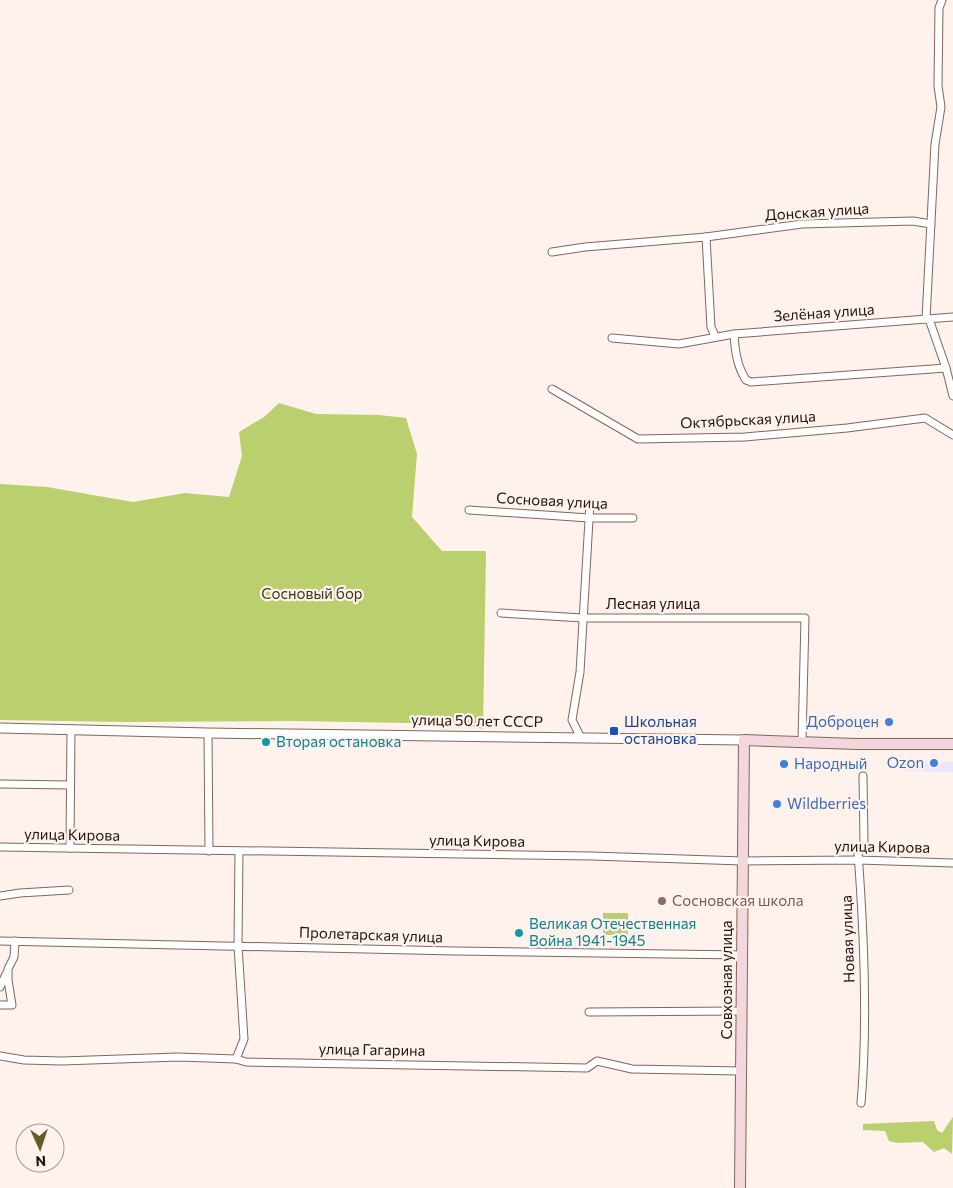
<svg xmlns="http://www.w3.org/2000/svg" width="953" height="1188" viewBox="0 0 953 1188" font-family="Commissioner,sans-serif">
	<style>
		.commercial { fill: #ece6fc }
		.green { fill: #b9cd72 }
		.forest { fill: #bacf6d }
		.lines { fill: none; stroke-linecap: round; stroke-linejoin: round }
		.minor-casing { stroke: #836659; stroke-width: 9 }
		.tertiary-casing { stroke: #836659; stroke-width: 11 }
		.secondary-casing { stroke: #836659; stroke-width: 12 }
		.minor { stroke: #fff; stroke-width: 7 }
		.tertiary { stroke: #fff; stroke-width: 9 }
		.secondary { stroke: #f3d7dd; stroke-width: 10 }
		.shop-dot { fill: #3f7fe0; stroke: #fff1eb; stroke-width: 2 }
		.transit-dot { fill: #1a4fb4; stroke: #fff1eb; stroke-width: 2 }
		.culture-dot { fill: #0f9aa8; stroke: #fff1eb; stroke-width: 2 }
		.education-dot { fill: #8d6e63; stroke: #fff1eb; stroke-width: 2 }
		.labels { text-anchor: middle; stroke-width: 4.5; stroke-linejoin: round; paint-order: stroke }
		.street-label { font-size: 15px; fill: #20140f; stroke: #fff1eb }
		.park-label { font-size: 15px; fill: #353d15; stroke: #fff1eb }
		.transit-label { font-size: 15px; fill: #164399; stroke: #fff1eb; text-anchor: start }
		.shop-label { font-size: 15px; fill: #366cbe; stroke: #fff1eb; text-anchor: end }
		.culture-label { font-size: 15px; fill: #0d838f; stroke: #fff1eb; text-anchor: start }
		.education-label { font-size: 15px; fill: #785e54; stroke: #fff1eb; text-anchor: start }
	</style>
	<rect width="100%" height="100%" fill="#fff1eb"/>
	<polygon class="commercial" points="904,761 953,762 953,772 904,771"/>
	<rect class="green" x="603" y="913" width="25" height="22"/>
	<g class="forest">
		<polygon points="279,403 316,414 379,415 406,418 417,454 412,517 442,551 486,551 483,729 461,724 298,721 126,722 0,720 0,484 47,487 133,502 185,493 229,497 242,456 239,432 264,417"/>
		<polygon points="953,1117 952,1154 944,1148 934,1152 923,1142 897,1143 889,1141 885,1131 863,1130 863,1124 934,1121 937,1130 942,1133"/>
	</g>
	<g class="lines">
		<defs>
			<g id="minor">
				<polyline points="706,237 802,224 913,221 931,224"/>
				<polyline points="552,252 585,247 706,237 711,327 715,336"/>
				<polyline points="926,319 935,144 941,107 938,86 939,8 942,0"/>
				<polyline points="929,319 946,368 953,396"/>
				<path d="M734,334C735,351 737,366 746,380L751,382L946,368"/>
				<polyline points="612,338 679,344 734,334 953,317"/>
				<polyline points="552,389 638,439 745,437 847,428 925,418 953,435"/>
				<polyline points="469,510 589,518 633,518"/>
				<polyline points="501,613 583,618 805,618 802,741"/>
				<polyline points="208,733 209,851"/>
				<polyline points="581,738 572,720 580,672 590,503"/>
				<polyline points="0,784 70,785"/>
				<polyline points="0,847 592,856 743,861 858,860 953,863"/>
				<polyline points="70,848 71,729"/>
				<polyline points="0,896 20,893 69,890"/>
				<polyline points="0,941 455,951 742,955"/>
				<polyline points="0,987 6,974"/>
				<polyline points="0,1005 12,1005 8,980 8,969 14,957 15,941"/>
				<polyline points="589,1012 741,1011"/>
				<polyline points="0,1056 24,1060 62,1061 178,1057 236,1059 246,1062 587,1068 597,1061 632,1069 741,1071"/>
				<polyline points="236,1059 244,1039 238,946 239,851"/>
				<path d="M861,1103C868,1023 864,933 858,853L864,843L863,776"/>
			</g>
			<polyline id="tertiary" points="0,728 208,733 744,740"/>
			<polyline id="secondary" points="740,1188 744,740 857,744 953,744"/>
		</defs>
		<use href="#minor" class="minor-casing"/>
		<use href="#tertiary" class="tertiary-casing"/>
		<use href="#secondary" class="secondary-casing"/>
		<use href="#minor" class="minor"/>
		<use href="#tertiary" class="tertiary"/>
		<use href="#secondary" class="secondary"/>
	</g>
	<g class="shop-dot">
		<circle cx="889" cy="722" r="5"/>
		<circle cx="934" cy="763" r="5"/>
		<circle cx="784" cy="764" r="5"/>
		<circle cx="777" cy="804" r="5"/>
	</g>
	<rect class="transit-dot" x="609" y="726" width="10" height="10" rx="2.5"/>
	<g class="culture-dot">
		<circle cx="266" cy="742" r="5"/>
		<circle cx="519" cy="933" r="5"/>
	</g>
	<circle class="education-dot" cx="662" cy="901" r="5"/>
	<g class="labels">
		<g class="street-label">
			<text transform="translate(817 212) rotate(-4)" y="5">Донская улица</text>
			<text transform="translate(824 313) rotate(-4)" y="5">Зелёная улица</text>
			<text transform="translate(748 420) rotate(-3)" y="5">Октябрьская улица</text>
			<text transform="translate(552 501) rotate(3)" y="5">Сосновая улица</text>
			<text x="653" y="609">Лесная улица</text>
			<text transform="translate(477 721) rotate(1)" y="5">улица 50 лет СССР</text>
			<text transform="translate(72 835) rotate(1)" y="5">улица Кирова</text>
			<text transform="translate(477 841) rotate(1)" y="5">улица Кирова</text>
			<text transform="translate(882 847) rotate(1)" y="5">улица Кирова</text>
			<text transform="translate(371 935) rotate(2)" y="5">Пролетарская улица</text>
			<text transform="translate(848 939) rotate(-92)" y="5">Новая улица</text>
			<text transform="translate(727 980) rotate(-90)" y="5">Совхозная улица</text>
			<text transform="translate(372 1050) rotate(1)" y="5">улица Гагарина</text>
		</g>
		<g class="park-label">
			<text x="312" y="599">Сосновый бор</text>
		</g>
		<g class="transit-label">
			<text x="624" y="727">Школьная<tspan x="624" dy="17">остановка</tspan></text>
		</g>
		<g class="shop-label">
			<text x="879" y="727">Доброцен</text>
			<text x="924" y="768">Ozon</text>
			<text x="794" y="769" text-anchor="start">Народный</text>
			<text x="787" y="809" text-anchor="start">Wildberries</text>
		</g>
		<g class="culture-label">
			<text x="276" y="747">Вторая остановка</text>
			<text x="529" y="929">Великая Отечественная<tspan x="529" dy="17">Война 1941-1945</tspan></text>
		</g>
		<g class="education-label">
			<text x="672" y="906">Сосновская школа</text>
		</g>
	</g>
	<g transform="translate(40 1148) rotate(177)"><circle r="24" fill="#fff1eb" stroke="#a69993"/>
	<path d="M0-4L9 19L0 12L-9 19Z" fill="#645c28"/>
	<text y="-8" font-size="14" font-weight="bold" text-anchor="middle" fill="#20140f">N</text>
	</g>
</svg>
